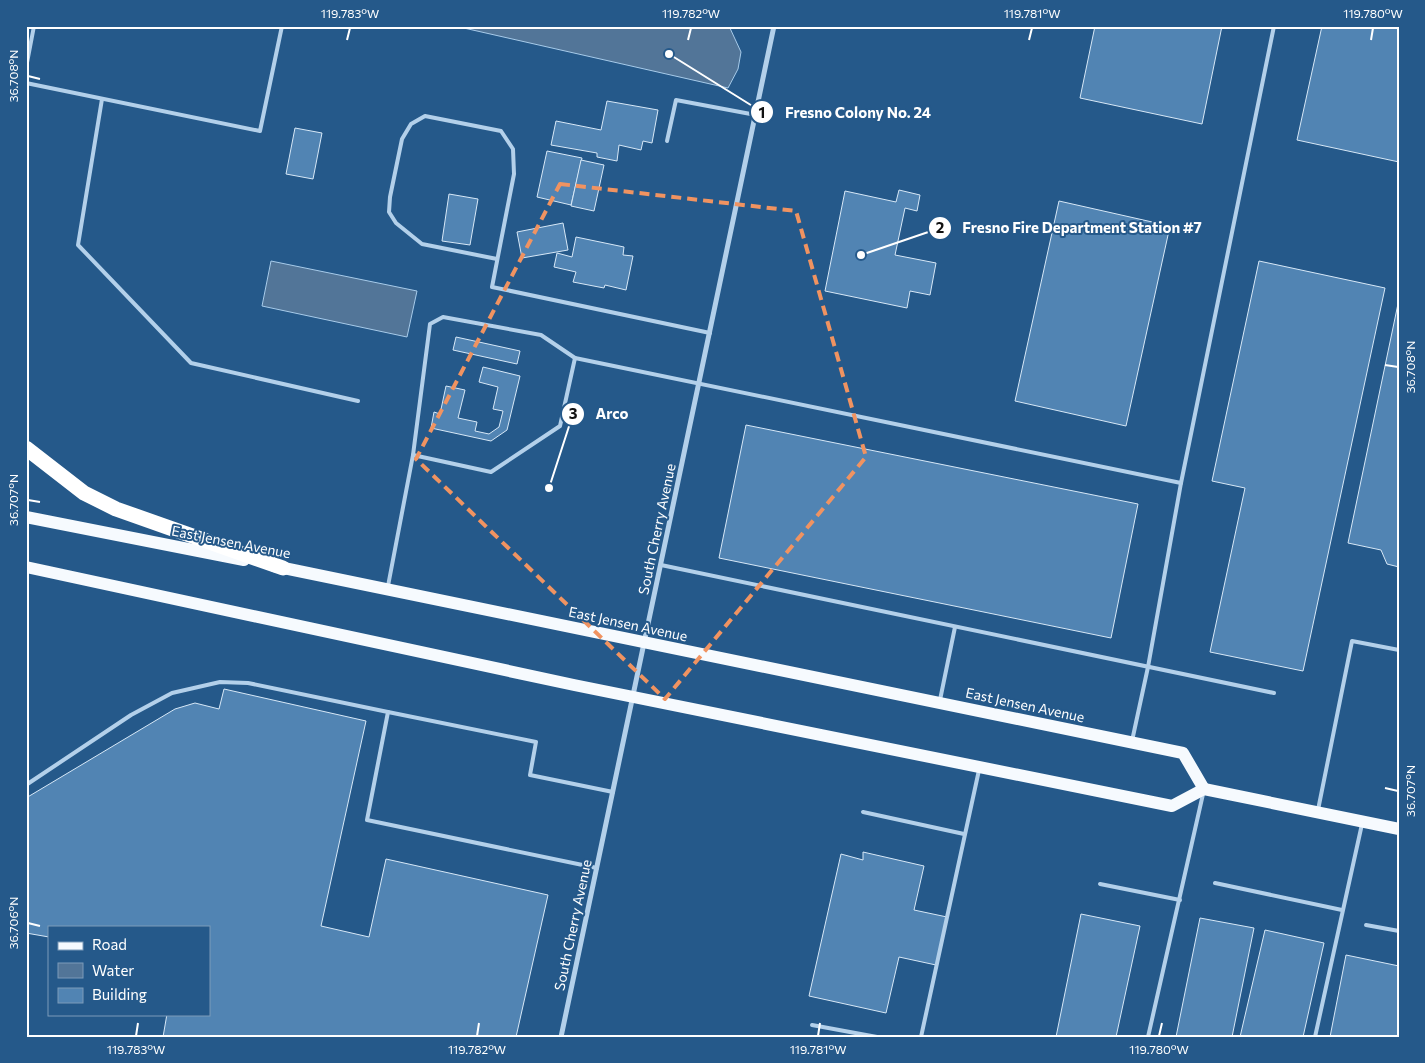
<svg xmlns="http://www.w3.org/2000/svg" width="1425" height="1063" viewBox="0 0 1425 1063" font-family="Commissioner,sans-serif">
	<style>
		.water { fill: #527598; stroke: #a7cbea }
		.building { fill: #5184b3; stroke: #d7e8f7 }
		.lines { fill: none; stroke-linecap: round; stroke-linejoin: round }
		.service { stroke: #b3d0ea; stroke-width: 4 }
		.minor { stroke: #b3d0ea; stroke-width: 5 }
		.primary { stroke: #f6fafe; stroke-width: 12 }
		.motorway { stroke: #fff; stroke-width: 15 }
		.marked { fill: none; stroke: #f09361; stroke-width: 4; stroke-dasharray: 10 6; stroke-linejoin: round }
		.ticks { fill: none; stroke: #fff; stroke-width: 2 }
		.labels { text-anchor: middle; stroke-width: 4; stroke-linejoin: round; paint-order: stroke }
		.street-label { font-size: 14px; fill: #fff; stroke: #25598a }
		.leader { fill: none; stroke: #fff; stroke-width: 2 }
		.callout-dot { fill: #fff; stroke: #25598a; stroke-width: 2 }
		.mark-label { font-size: 15px; text-anchor: middle; font-weight: bold; fill: #111 }
		.callout-label { font-size: 15px; text-anchor: middle; font-weight: bold; fill: #fff; stroke: #25598a; stroke-width: 4; stroke-linejoin: round; paint-order: stroke }
		.neatline { fill: none; stroke: #fff; stroke-width: 2 }
		.ticks-label { font-size: 12px; text-anchor: middle; fill: #fff }
	</style>
	<rect width="100%" height="100%" fill="#25598a"/>
	<g class="water">
		<polygon points="455,26 729,26 741,52 738,69 728,88"/>
		<polygon points="271,261 417,291 407,337 262,306"/>
	</g>
	<g class="building">
		<polygon points="1095,26 1222,26 1202,124 1080,98"/>
		<polygon points="1322,26 1399,26 1399,162 1297,140"/>
		<polygon points="607,101 658,110 652,143 643,141 641,150 619,145 617,161 597,157 597,153 551,145 556,121 601,130"/>
		<polygon points="295,128 322,133 313,179 286,174"/>
		<polygon points="547,151 582,158 571,205 537,197"/>
		<polygon points="581,160 604,165 594,211 571,206"/>
		<polygon points="899,190 920,195 917,211 905,208 895,255 936,263 930,295 910,291 907,308 825,291 845,191 896,202"/>
		<polygon points="449,194 478,199 470,245 442,241"/>
		<polygon points="1059,201 1170,226 1126,426 1015,401"/>
		<polygon points="563,223 568,250 522,258 517,232"/>
		<polygon points="576,237 624,247 623,255 633,256 626,290 605,285 604,288 573,282 576,272 554,267 557,253 572,257"/>
		<polygon points="1259,261 1385,288 1303,671 1210,652 1245,488 1212,481"/>
		<polygon points="1399,299 1399,567 1387,564 1381,550 1348,543"/>
		<polygon points="456,337 520,351 517,364 453,350"/>
		<polygon points="483,367 520,376 507,430 491,441 431,428 434,412 440,414 446,386 465,390 458,418 477,422 475,431 489,434 499,427 503,411 493,409 498,387 479,382"/>
		<polygon points="746,425 1138,504 1111,638 719,558"/>
		<polygon points="224,689 366,721 321,926 369,937 386,859 548,895 516,1037 163,1037 167,1014 209,1014 209,927 49,927 49,937 26,933 26,798 175,709 195,703 219,709"/>
		<polygon points="863,852 924,866 914,910 947,917 936,965 899,957 886,1013 809,996 841,854 863,860"/>
		<polygon points="1081,914 1140,926 1116,1037 1056,1037"/>
		<polygon points="1200,918 1254,928 1232,1037 1176,1037"/>
		<polygon points="1265,930 1324,943 1303,1037 1240,1037"/>
		<polygon points="1346,955 1399,966 1399,1037 1330,1037"/>
	</g>
	<g class="lines">
		<g class="service">
			<polyline points="26,68 34,26"/>
			<polyline points="26,83 260,131 282,26"/>
			<polyline points="102,99 78,245 191,363 358,401"/>
			<polyline points="667,141 676,100 756,115"/>
			<polyline points="497,259 422,244 396,223 389,212 390,197 402,139 411,124 425,116 501,131 513,149 514,174 492,287 710,333"/>
			<polyline points="413,455 430,324 443,317 541,335 575,358"/>
			<polyline points="661,565 1274,693"/>
			<polyline points="388,586 413,455 491,472 560,426 575,358 1181,483 1274,26"/>
			<polyline points="940,700 955,627"/>
			<polyline points="388,712 536,742 530,775 613,792"/>
			<polyline points="1132,741 1148,667 1181,483"/>
			<polyline points="26,785 131,715 172,693 220,682 248,683 388,712 367,820 597,868"/>
			<polyline points="1318,810 1352,641 1399,650"/>
			<polyline points="863,812 964,834"/>
			<polyline points="1215,883 1342,910"/>
			<polyline points="1100,884 1180,900"/>
			<polyline points="1366,925 1399,931"/>
			<polyline points="812,1025 877,1037"/>
			<polyline points="921,1037 979,770"/>
			<polyline points="1148,1037 1203,794"/>
			<polyline points="1315,1037 1362,824"/>
		</g>
		<polyline class="minor" points="561,1037 774,26"/>
		<g class="primary">
			<polyline points="26,517 244,560"/>
			<polyline points="274,566 1183,753 1204,789"/>
			<polyline points="26,567 574,685 1172,806 1204,789 1399,829"/>
		</g>
		<polyline class="motorway" points="26,448 84,493 116,509 283,568"/>
	</g>
	<path class="marked" d="M560,184L796,211L866,457L665,699L416,459Z"/>
	<path class="ticks" d="M347,40L350,28M688,40L691,28M1029,40L1032,28M1371,40L1373,28M28,76L40,79M1385,365L1398,367M28,500L40,502M1385,788L1398,791M28,923L40,926M136,1036L138,1023M477,1036L479,1023M818,1036L820,1023M1159,1036L1162,1023"/>
	<g class="labels">
		<g class="street-label">
			<text transform="translate(657 529) rotate(-78)" y="5">South Cherry Avenue</text>
			<text transform="translate(231 542) rotate(11)" y="5">East Jensen Avenue</text>
			<text transform="translate(628 624) rotate(12)" y="5">East Jensen Avenue</text>
			<text transform="translate(1025 705) rotate(12)" y="5">East Jensen Avenue</text>
			<text transform="translate(573 925) rotate(-78)" y="5">South Cherry Avenue</text>
		</g>
	</g>
	<path class="leader" d="M669 54L762 112M861 255L940 228M549 488L573 414"/>
	<g class="callout-dot">
		<circle cx="669" cy="54" r="5"/>
		<circle cx="861" cy="255" r="5"/>
		<circle cx="549" cy="488" r="5"/>
		<circle cx="762" cy="112" r="12"/>
		<circle cx="940" cy="228" r="12"/>
		<circle cx="573" cy="414" r="12"/>
	</g>
	<g class="mark-label">
		<text x="762" y="118">1</text>
		<text x="940" y="233">2</text>
		<text x="573" y="419">3</text>
	</g>
	<g class="callout-label">
		<text x="858" y="118">Fresno Colony No. 24</text>
		<text x="1082" y="233">Fresno Fire Department Station #7</text>
		<text x="612" y="419">Arco</text>
	</g>
	<rect width="1425" height="1063" fill="none" stroke="#25598a" stroke-width="55"/>
	<rect x="48" y="926" width="162" height="90" fill="#25598a" stroke="#7c9bb9"/>
	<rect x="58" y="942" width="25" height="8" fill="#f6fafe" stroke="#7c9bb9"/>
	<text x="92" y="950" font-size="15" fill="#ffffff">Road</text>
	<rect x="58" y="963" width="25" height="15" fill="#527598" stroke="#7c9bb9"/>
	<text x="92" y="976" font-size="15" fill="#ffffff">Water</text>
	<rect x="58" y="988" width="25" height="15" fill="#5184b3" stroke="#7c9bb9"/>
	<text x="92" y="1000" font-size="15" fill="#ffffff">Building</text>
	<rect x="28" y="28" width="1370" height="1008" class="neatline"/>
	<g class="ticks-label">
		<text x="350" y="18">119.783°W</text>
		<text x="691" y="18">119.782°W</text>
		<text x="1032" y="18">119.781°W</text>
		<text x="1373" y="18">119.780°W</text>
		<text transform="translate(14 76) rotate(-90)" y="4">36.708°N</text>
		<text transform="translate(1411 367) rotate(-90)" y="4">36.708°N</text>
		<text transform="translate(14 500) rotate(-90)" y="4">36.707°N</text>
		<text transform="translate(1411 791) rotate(-90)" y="4">36.707°N</text>
		<text transform="translate(14 923) rotate(-90)" y="4">36.706°N</text>
		<text x="136" y="1054">119.783°W</text>
		<text x="477" y="1054">119.782°W</text>
		<text x="818" y="1054">119.781°W</text>
		<text x="1159" y="1054">119.780°W</text>
	</g>
</svg>
